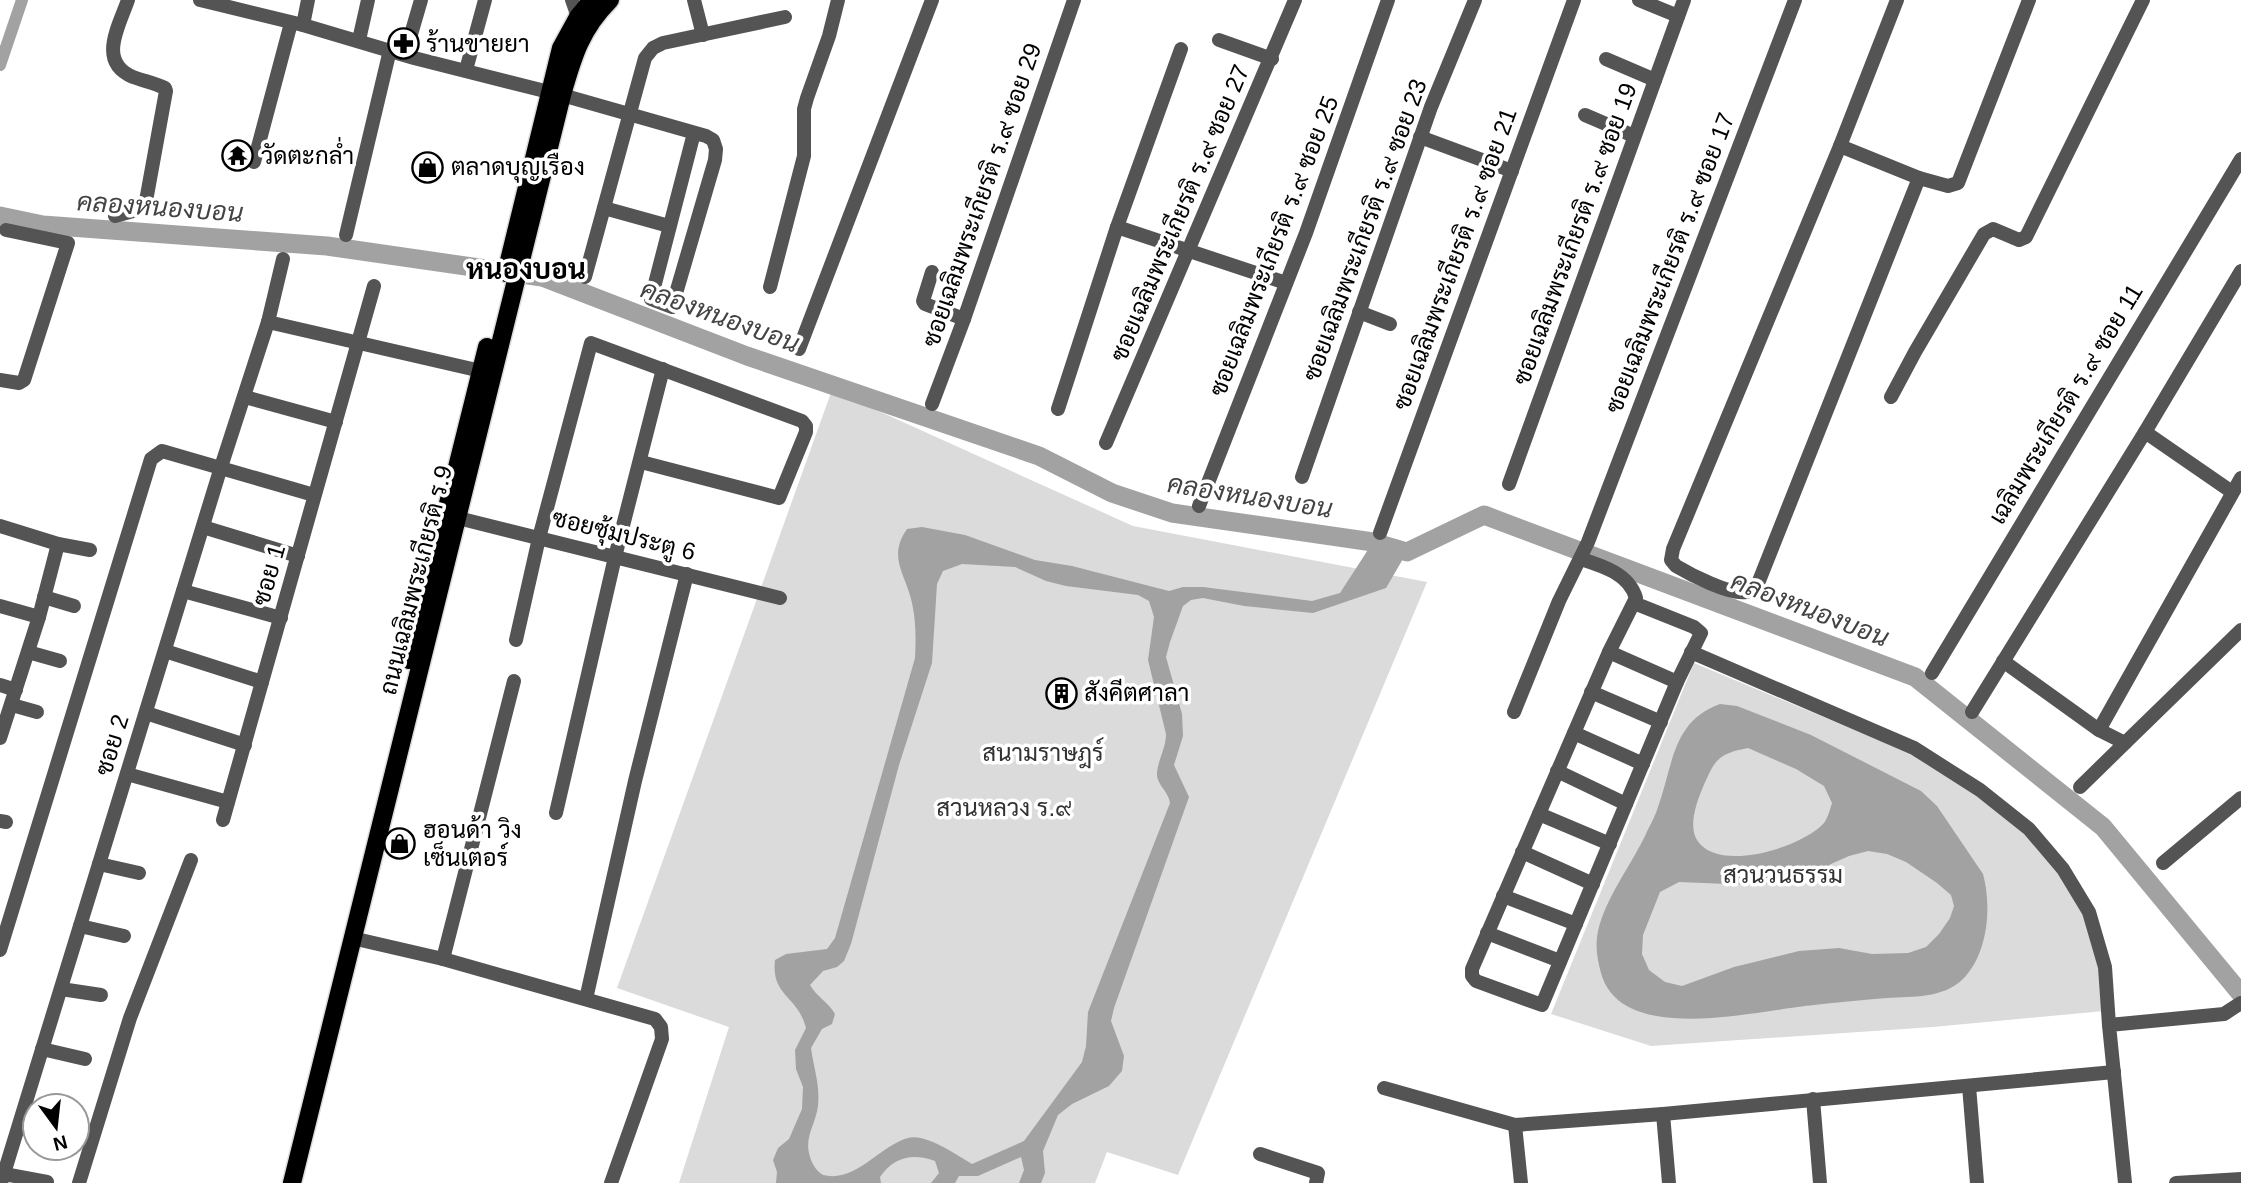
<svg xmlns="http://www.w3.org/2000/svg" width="2241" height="1183" viewBox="0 0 2241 1183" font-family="Arial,Sarabun,sans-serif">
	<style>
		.green { fill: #dbdbdb }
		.water { fill: #a2a2a2; fill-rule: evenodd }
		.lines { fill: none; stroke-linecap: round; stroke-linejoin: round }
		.canal { stroke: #a2a2a2; stroke-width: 12 }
		.river { stroke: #a2a2a2; stroke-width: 19 }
		.major-casing { stroke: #dbdbdb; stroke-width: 21 }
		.minor { stroke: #545454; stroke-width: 14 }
		.major { stroke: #000; stroke-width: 18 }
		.labels { text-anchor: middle; stroke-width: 7; stroke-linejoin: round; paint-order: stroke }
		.poi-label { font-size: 24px; fill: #000; stroke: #fff; text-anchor: start }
		.street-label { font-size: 24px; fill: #000; stroke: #fff }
		.park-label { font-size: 24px; fill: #323232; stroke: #fff }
		.water-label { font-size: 26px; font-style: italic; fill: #434343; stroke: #fff }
		.quarter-label { font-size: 28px; font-weight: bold; fill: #000; stroke: #fff }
	</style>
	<rect width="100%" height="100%" fill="#fff"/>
	<g class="green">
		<polygon points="832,390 1133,526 1427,582 1178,1175 1107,1152 1095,1183 679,1183 729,1027 617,988"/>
		<polygon points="1694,663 1912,754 1975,794 2026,833 2059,872 2084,913 2101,966 2104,1011 1933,1027 1651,1046 1551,1014"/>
	</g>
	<g class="water">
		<path d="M922,527L965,535L1035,560L1072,566L1169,591L1183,587H1203L1312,601L1340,593L1373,542L1407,552L1386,588L1313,613L1244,606L1203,598L1191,600L1183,606L1170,642L1166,657L1182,714L1183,736L1174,765L1189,797L1114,1008L1111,1021L1124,1056L1122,1071L1109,1086L1072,1104L1058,1115L1043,1151L1045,1173L1041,1183H1019L1024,1170L1021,1157L978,1176H959L955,1183H931L939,1173L935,1161C914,1153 894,1156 880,1177L881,1183H776L777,1172L773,1160L778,1148L789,1139L802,1109L803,1087L796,1069L795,1050L806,1028C797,994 771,997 775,960L786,954L827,949L835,938L915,658C916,639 916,621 912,603C906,575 887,557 907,529ZM962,564L1015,567L1046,581L1066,586L1138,595L1149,601L1154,617L1148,660L1166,734C1166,748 1158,760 1157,773C1156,784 1169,792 1170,803L1088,1012L1086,1046L1082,1062L1024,1141L972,1164C957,1155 925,1133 908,1138C879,1146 856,1183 823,1175C815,1170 811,1162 809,1153C805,1136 816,1123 818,1106C820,1083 814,1070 811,1048L822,1029L832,1024L835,1014C828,1002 817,997 810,985L823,971L837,967L844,961L851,944L899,765L932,663L937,584L943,571Z"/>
		<path d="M1720,704L1737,706L1811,735L1921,791L1937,806L1983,874C1992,907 1988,954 1963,979C1942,999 1913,996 1887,998C1863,1000 1838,1002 1814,1005C1759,1010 1621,1047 1601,973C1597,958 1595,946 1598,931C1606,897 1630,867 1645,836C1649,827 1655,817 1658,807C1673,766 1672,721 1720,704ZM1748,748L1796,769L1824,786L1832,803C1830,809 1828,818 1824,823C1803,847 1718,874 1697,840C1688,826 1697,801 1703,787C1715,760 1717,754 1748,748ZM1868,851L1887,854L1906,862L1937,883L1951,895L1954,906L1950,918L1939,934L1926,947L1908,953L1872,954L1839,948L1799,951L1734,967L1682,986L1665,982L1649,970L1642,954L1643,935L1660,892L1679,882L1752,885L1805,881L1831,864L1849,856Z"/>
	</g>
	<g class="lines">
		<polyline class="canal" points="0,65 22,0"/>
		<polyline class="river" points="0,216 43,225 327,246 542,277 747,356 1039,456 1112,493 1172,513 1373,542 1407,552 1484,515 1915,677 2103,827 2241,994"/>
		<defs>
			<g id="major">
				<polyline points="506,273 561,48 578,17 592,0"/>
				<polyline points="409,660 487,347"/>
				<path d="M292,1183L562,95C573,56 581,29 610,0"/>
			</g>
		</defs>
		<use href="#major" class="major-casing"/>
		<g class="minor">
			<polyline points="200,0 303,25 414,58 549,92"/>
			<polyline points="572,0 578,17"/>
			<polyline points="694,0 703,35"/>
			<polyline points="1639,0 1678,16"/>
			<path d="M1897,0L1840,146L1673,549L1671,560L1676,566C1691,575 1730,595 1746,592C1753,591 1756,586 1759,581L1919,178L1948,186L1958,183L2029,0"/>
			<polyline points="303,25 308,0"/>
			<polyline points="359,40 368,0"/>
			<polyline points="1219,40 1272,59"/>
			<polyline points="405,55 421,0"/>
			<polyline points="1606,59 1655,80"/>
			<polyline points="466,70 485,0"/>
			<polyline points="562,95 706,136 713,140 716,149 715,160 672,307 651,299 694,133"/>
			<polyline points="1585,115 1634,136"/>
			<polyline points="1420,137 1512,171"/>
			<polyline points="1840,146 1919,178"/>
			<polyline points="254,162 291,23"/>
			<polyline points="604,208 669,226"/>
			<path d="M115,216L137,210L146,201L166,91L165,88C155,83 144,81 133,77C97,62 119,26 128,0"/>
			<polyline points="1117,227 1286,283"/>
			<polyline points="346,235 390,50"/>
			<polyline points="932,272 923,301 925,304 964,319"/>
			<polyline points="585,277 645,58 653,48 663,43 785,17"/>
			<polyline points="770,287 804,156 804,109 807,98 829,36 838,0"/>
			<polyline points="1359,312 1390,324"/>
			<polyline points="268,322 481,371"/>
			<polyline points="799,349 932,0"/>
			<polyline points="0,380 19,383 24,380 68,243 6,230"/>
			<polyline points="245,397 336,422"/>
			<polyline points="1891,397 1915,352 1984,234 1993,229 2019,240 2026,237 2143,0"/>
			<polyline points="932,404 964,319 1074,0"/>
			<polyline points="1058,409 1117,227 1181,49"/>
			<polyline points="2145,432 2232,492"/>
			<polyline points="1106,443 1295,0"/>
			<polyline points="1302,477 1431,107 1475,0"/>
			<polyline points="1509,484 1684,0"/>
			<polyline points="1199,506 1306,233 1388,0"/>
			<polyline points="458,518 780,598"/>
			<polyline points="0,526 58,544 90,550"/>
			<polyline points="203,527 298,556"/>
			<polyline points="1380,533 1574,0"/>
			<path d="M1581,559C1603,566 1629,574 1636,598L1609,652L1472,969V976L1476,981L1542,1005L1677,682L1701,633L1694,627L1634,603"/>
			<polyline points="183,591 281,618"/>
			<polyline points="44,597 74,606"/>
			<polyline points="0,606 39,617"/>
			<polyline points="516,640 539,538 591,343 802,421 806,426 806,432 779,498 641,462"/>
			<polyline points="165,651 262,682"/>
			<polyline points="28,652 60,661"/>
			<polyline points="1609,652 1677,682"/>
			<polyline points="1691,652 1914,748 1980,790 2029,829 2063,869 2089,912 2105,967 2109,1025"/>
			<polyline points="2003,661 2099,730 2125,743 2241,630"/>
			<polyline points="1932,673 2241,159"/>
			<polyline points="0,685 16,690"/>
			<polyline points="1591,692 1661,722"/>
			<polyline points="12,705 37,712"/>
			<polyline points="1514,712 1559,601 1588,542 1795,0"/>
			<polyline points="1972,712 2145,432 2241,271"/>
			<polyline points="146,713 245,745"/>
			<polyline points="2099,730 2241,478"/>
			<polyline points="1574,733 1643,764"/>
			<polyline points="0,738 39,617 58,544"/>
			<polyline points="1557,771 1626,804"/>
			<polyline points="127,774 228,802"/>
			<polyline points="2080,787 2125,743"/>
			<polyline points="556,813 615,557 663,369"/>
			<polyline points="1539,814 1610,844"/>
			<polyline points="223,820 374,286"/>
			<polyline points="0,821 6,822"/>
			<polyline points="1522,852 1593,884"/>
			<polyline points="2163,863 2241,798"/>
			<polyline points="99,864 139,873"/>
			<polyline points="1503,896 1576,924"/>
			<polyline points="80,926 124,936"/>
			<polyline points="1487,933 1560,961"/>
			<polyline points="352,938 443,959 655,1019 661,1027 662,1039 611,1183"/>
			<polyline points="0,950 151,459 162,451 314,495"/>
			<polyline points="443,959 514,681"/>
			<polyline points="61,989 101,995"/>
			<polyline points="586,999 635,781 687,574"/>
			<polyline points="42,1049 85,1059"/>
			<polyline points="1969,1086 1977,1183"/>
			<polyline points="1384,1088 1515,1125 1663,1114 2114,1072"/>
			<polyline points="1813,1099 1820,1183"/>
			<polyline points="1663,1114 1669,1183"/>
			<polyline points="1515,1125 1521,1183"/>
			<polyline points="1260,1154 1318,1173 1316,1183"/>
			<polyline points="4,1174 47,1182"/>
			<polyline points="1,1183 221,467 268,322 283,259"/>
			<polyline points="79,1183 130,1018 191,860"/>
			<polyline points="2125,1183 2109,1025 2224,1014 2241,1003"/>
			<polyline points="2176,1183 2241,1179"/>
		</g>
		<use href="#major" class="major"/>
	</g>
	<defs>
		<symbol id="pharmacy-ring" viewBox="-11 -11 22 22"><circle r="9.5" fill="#fff" stroke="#000" stroke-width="1.5"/><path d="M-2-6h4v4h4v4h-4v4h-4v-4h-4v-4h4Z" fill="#000"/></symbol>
		<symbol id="temple-ring" viewBox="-11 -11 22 22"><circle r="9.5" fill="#fff" stroke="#000" stroke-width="1.5"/><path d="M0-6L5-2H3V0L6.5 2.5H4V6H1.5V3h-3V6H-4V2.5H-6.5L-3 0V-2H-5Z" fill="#000"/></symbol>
		<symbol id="shop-ring" viewBox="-11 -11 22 22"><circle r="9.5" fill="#fff" stroke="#000" stroke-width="1.5"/><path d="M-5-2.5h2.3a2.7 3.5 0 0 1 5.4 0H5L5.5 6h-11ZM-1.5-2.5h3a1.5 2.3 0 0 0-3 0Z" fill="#000"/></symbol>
		<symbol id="building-ring" viewBox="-11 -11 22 22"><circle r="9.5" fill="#fff" stroke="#000" stroke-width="1.5"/><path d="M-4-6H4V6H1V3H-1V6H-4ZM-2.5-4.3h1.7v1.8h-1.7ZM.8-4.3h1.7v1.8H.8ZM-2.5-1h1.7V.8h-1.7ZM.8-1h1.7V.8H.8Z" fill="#000"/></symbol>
	</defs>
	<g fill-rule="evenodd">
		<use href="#pharmacy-ring" x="386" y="26" width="35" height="35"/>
		<use href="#temple-ring" x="220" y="138" width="35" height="35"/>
		<use href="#shop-ring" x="410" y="150" width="35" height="35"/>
		<use href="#building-ring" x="1044" y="676" width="35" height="35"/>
		<use href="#shop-ring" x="382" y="826" width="35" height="35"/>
	</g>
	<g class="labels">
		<g class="poi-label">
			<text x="426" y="52">ร้านขายยา</text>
			<text x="261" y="164">วัดตะกล่ำ</text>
			<text x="451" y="175">ตลาดบุญเรือง</text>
			<text x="1084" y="701">สังคีตศาลา</text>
			<text x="423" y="838">ฮอนด้า วิง<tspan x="423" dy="28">เซ็นเตอร์</tspan></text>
		</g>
		<g class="street-label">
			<text transform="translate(982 195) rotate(-71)" y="8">ซอยเฉลิมพระเกียรติ ร.๙ ซอย 29</text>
			<text transform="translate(1180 213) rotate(-67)" y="8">ซอยเฉลิมพระเกียรติ ร.๙ ซอย 27</text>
			<text transform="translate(1365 230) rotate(-70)" y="8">ซอยเฉลิมพระเกียรติ ร.๙ ซอย 23</text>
			<text transform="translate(1575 234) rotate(-70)" y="8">ซอยเฉลิมพระเกียรติ ร.๙ ซอย 19</text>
			<text transform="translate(1274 246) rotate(-69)" y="8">ซอยเฉลิมพระเกียรติ ร.๙ ซอย 25</text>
			<text transform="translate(1455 259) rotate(-70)" y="8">ซอยเฉลิมพระเกียรติ ร.๙ ซอย 21</text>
			<text transform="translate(1670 263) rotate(-69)" y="8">ซอยเฉลิมพระเกียรติ ร.๙ ซอย 17</text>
			<text transform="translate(2066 404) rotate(-59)" y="8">เฉลิมพระเกียรติ ร.๙ ซอย 11</text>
			<text transform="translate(624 535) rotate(14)" y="8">ซอยซุ้มประตู 6</text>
			<text transform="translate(269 575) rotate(-74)" y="8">ซอย 1</text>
			<text transform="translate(416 580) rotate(-76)" y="8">ถนนเฉลิมพระเกียรติ ร.9</text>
			<text transform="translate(112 745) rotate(-73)" y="8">ซอย 2</text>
		</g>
		<g class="park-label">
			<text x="1043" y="761">สนามราษฎร์</text>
			<text x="1004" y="816">สวนหลวง ร.๙</text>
			<text x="1783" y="883">สวนวนธรรม</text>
		</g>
		<g class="water-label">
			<text transform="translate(160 207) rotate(4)" y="9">คลองหนองบอน</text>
			<text transform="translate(720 316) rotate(20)" y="9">คลองหนองบอน</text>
			<text transform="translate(1250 496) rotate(9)" y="9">คลองหนองบอน</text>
			<text transform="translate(1810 609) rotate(21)" y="9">คลองหนองบอน</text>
		</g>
		<g class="quarter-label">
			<text x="526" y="279">หนองบอน</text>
		</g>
	</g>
	<g transform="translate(56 1127) rotate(165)"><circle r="33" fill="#ffffff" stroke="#999999" stroke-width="2"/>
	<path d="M0-5L12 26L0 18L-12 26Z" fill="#000000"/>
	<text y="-10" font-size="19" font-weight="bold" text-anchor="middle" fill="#000000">N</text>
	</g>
</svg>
